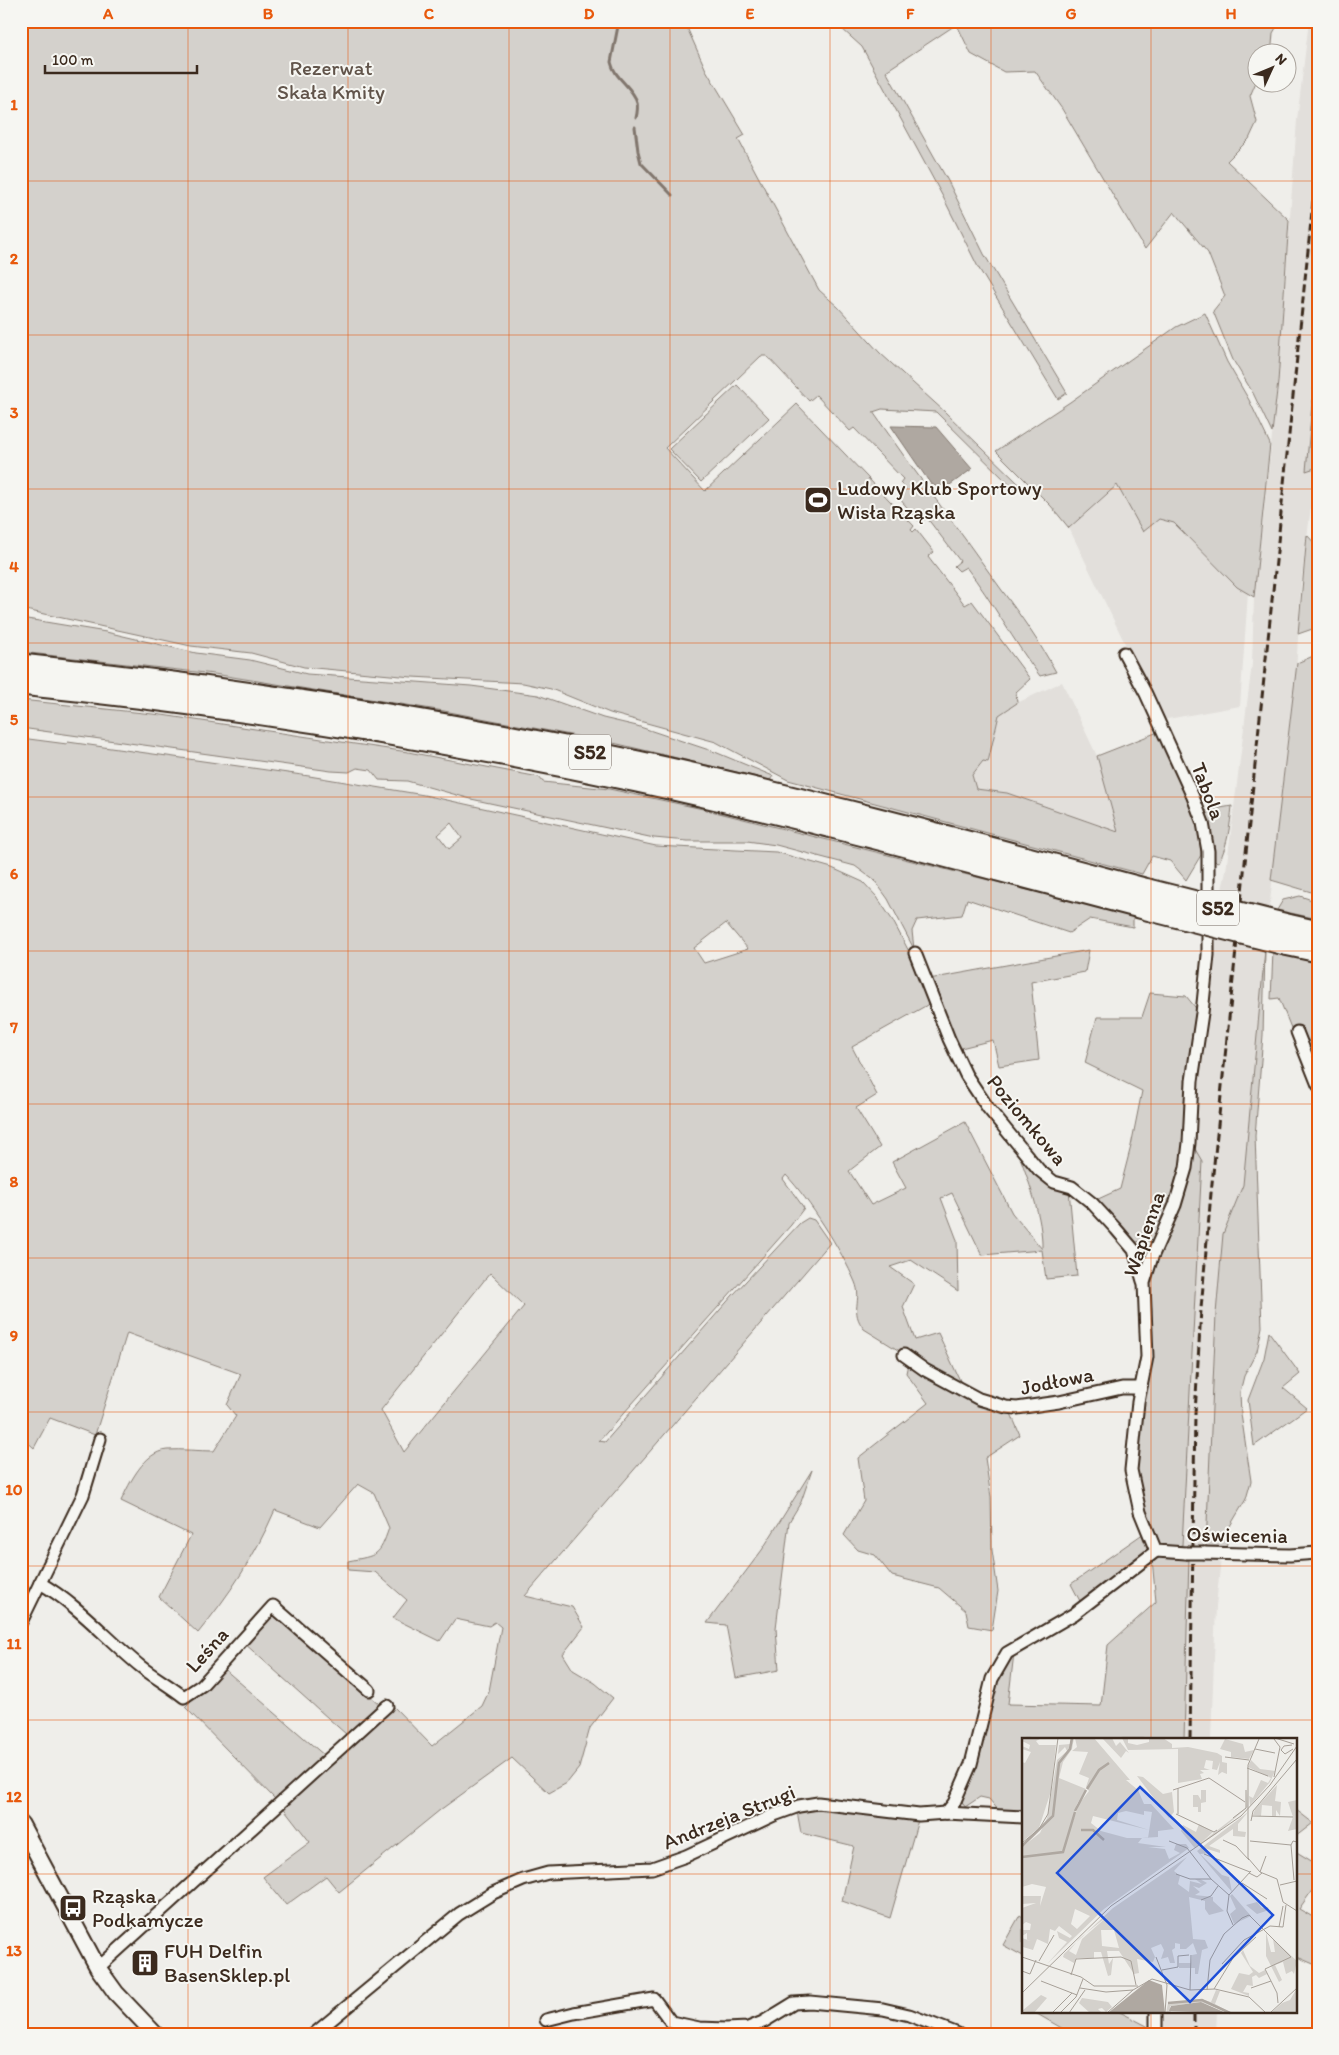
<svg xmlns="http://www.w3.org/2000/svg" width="1339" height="2055" viewBox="0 0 1339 2055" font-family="Itim,sans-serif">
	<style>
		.built { fill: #e2dfdb }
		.green { fill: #d4d1cc; stroke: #887e75; fill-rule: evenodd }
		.water { fill: #afa8a1; stroke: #81766d }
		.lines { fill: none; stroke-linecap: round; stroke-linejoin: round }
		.stream { stroke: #81766d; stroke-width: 3 }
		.minor-casing { stroke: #3b2a1e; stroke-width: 15 }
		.tertiary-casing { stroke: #3b2a1e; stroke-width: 19 }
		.motorway-casing { stroke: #3b2a1e; stroke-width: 25 }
		.minor { stroke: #f6f6f2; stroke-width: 11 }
		.tertiary { stroke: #f6f6f2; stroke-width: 15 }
		.motorway { stroke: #f6f6f2; stroke-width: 21 }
		.rail { stroke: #3b2a1e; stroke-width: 3; stroke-dasharray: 8 4; stroke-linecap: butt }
		.minor-bridge-casing { stroke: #3b2a1e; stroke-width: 15; stroke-linecap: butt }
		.motorway-bridge-casing { stroke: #3b2a1e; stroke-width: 25; stroke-linecap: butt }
		.minor-bridge { stroke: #f6f6f2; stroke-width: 11 }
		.motorway-bridge { stroke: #f6f6f2; stroke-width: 21 }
		.grid { fill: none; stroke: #e8590c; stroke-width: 1; stroke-opacity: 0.55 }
		.labels { text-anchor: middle; stroke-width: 4; stroke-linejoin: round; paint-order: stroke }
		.shield { fill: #f6f6f2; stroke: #73675e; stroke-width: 1 }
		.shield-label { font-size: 20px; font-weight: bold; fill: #3b2a1e }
		.park-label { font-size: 21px; fill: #61544a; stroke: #f6f6f2 }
		.poi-label { font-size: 21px; fill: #3b2a1e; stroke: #f6f6f2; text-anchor: start }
		.street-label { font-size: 21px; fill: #3b2a1e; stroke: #f6f6f2 }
		.inset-river { fill: none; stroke: #afa8a1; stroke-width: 2.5 }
		.inset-road { fill: none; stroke: #a7a098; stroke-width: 1 }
		.view { fill: #1d4ed8; fill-opacity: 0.15; stroke: #1d4ed8; stroke-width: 2.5 }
		.inset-edge { fill: none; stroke: #3b2a1e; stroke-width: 2.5 }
		.neatline { fill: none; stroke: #e8590c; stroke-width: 2 }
		.grid-label { font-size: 16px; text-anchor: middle; font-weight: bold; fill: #e8590c }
	</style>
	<rect width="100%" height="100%" fill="#efeeea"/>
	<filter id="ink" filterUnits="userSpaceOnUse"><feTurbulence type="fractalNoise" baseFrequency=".02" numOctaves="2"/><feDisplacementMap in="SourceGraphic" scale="10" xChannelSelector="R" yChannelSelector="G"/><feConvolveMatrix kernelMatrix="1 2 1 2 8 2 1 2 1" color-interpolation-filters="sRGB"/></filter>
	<g filter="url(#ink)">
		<g class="built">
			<polygon points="1309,21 1318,21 1318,441 1316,467 1301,585 1296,673 1284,769 1265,950 1263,1035 1255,1136 1262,1327 1257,1351 1244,1376 1240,1392 1241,1414 1251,1481 1246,1499 1230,1526 1226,1548 1221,1558 1216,1606 1211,1739 1167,1739 1159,1544 1195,1081 1213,932 1226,871 1252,664 1254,597 1278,382 1297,120"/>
			<polygon points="1117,485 1143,531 1159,519 1174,523 1237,587 1248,593 1240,706 1162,720 1069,528"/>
			<polygon points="1062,682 1097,756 1118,832 1007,793 976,789 972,775 983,761 988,762 999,715 1017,703"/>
			<polygon points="1162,2011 1217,2011 1216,2034 1161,2034"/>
		</g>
		<g class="green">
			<path d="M21,21H684L706,70L745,135L738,139L819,290L838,307L880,353L945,412L1019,484L1014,489L936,412L882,409L873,412C914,472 959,529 1001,589C1021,616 1040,643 1056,672L1040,676C1013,641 993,602 966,567L959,571L954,566L960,561L927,518L920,522L898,497L906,489L900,483L903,479L854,428L850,431L816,395L809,401L767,356H761L665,448L705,491L797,404L914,526L911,530L913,532L916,529L934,552L928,557L965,605L972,601L1030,679L1016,692L1017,703L999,715L988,762L983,761L972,775L976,789L1007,793L1118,832L1097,756L1158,732L1198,824L1201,855L1186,880L1170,861L1152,856L1142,874L788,780L716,742L610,713L551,689L523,683L412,677L304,667L251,653L191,646L21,609Z"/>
			<polygon points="850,21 1280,21 1273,33 1272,45 1269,52 1256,52 1256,82 1250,96 1257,122 1249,139 1227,161 1289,220 1278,382 1272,433 1253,393 1233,360 1213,311 1225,296 1208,253 1174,212 1145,249 1062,109 1035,71 1004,72 971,54 958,27 954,26 886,71 948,181 984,254 1067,393 1058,399 978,267 943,197 862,47 841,28"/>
			<polygon points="1205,313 1227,362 1249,400 1270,444 1254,597 1237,587 1174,523 1159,519 1143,532 1117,485 1069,528 1051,506 996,451 1070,402 1176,327"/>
			<polygon points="1318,337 1318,467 1306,471"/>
			<polygon points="737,385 769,418 701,482 669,449"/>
			<polygon points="1307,535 1318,547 1318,627 1298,634"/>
			<polygon points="21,618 106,632 196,653 250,660 307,674 471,686 538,695 603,718 637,726 715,752 773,776 770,780 618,744 444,711 214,674 21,652"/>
			<polygon points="1318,654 1318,894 1271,880 1297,663"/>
			<polygon points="21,700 162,715 408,752 539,777 543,782 609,789 703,809 1133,916 1133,927 1090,919 1069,933 967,899 962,915 917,920 912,931 914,949 888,899 875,881 855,866 776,845 747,841 687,841 654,838 471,799 407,781 379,780 371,770 357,768 349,772 331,771 21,728"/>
			<path d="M21,738L67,744L68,742L309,776L424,795L656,846L776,852L832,868L863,882L877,897L893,921L914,961L929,1004L852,1047L877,1095L856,1108L880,1147L849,1171L871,1205L906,1188L892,1162L965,1122L1012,1213L1042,1249C1043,1218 1028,1179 1017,1149L1069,1190L1077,1276L1046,1279L1042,1250L982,1255L952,1193L941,1198L957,1240L958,1291L911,1260L890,1267L914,1284L903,1307L915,1340L938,1333L962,1385L927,1368L864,1329C849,1310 863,1301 855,1282C842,1251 809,1199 786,1175L783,1179L804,1208L791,1225L599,1441L605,1442L733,1295L800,1223L808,1218L814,1220L830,1243L525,1596L572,1607L584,1627L563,1654L573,1670L595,1683L613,1698L590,1728L579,1768L567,1783L549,1793L512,1758L440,1810L339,1892L326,1876L286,1905L263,1877L310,1842L282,1806L394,1707L432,1746L482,1706L489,1691L501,1627L495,1622L489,1626L455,1619L440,1641L393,1618L407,1600L375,1572L348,1570V1561C378,1555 379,1557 389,1528L374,1493L358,1484L320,1527L275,1510C255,1556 230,1594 198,1633L159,1597L191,1535L121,1501C130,1482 144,1452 167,1450C182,1449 199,1451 214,1451L236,1416L227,1405L241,1374L127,1333L95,1435L50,1418L34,1448L21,1436ZM451,823L462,838L449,849L438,835ZM726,923L748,949L704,963L694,948ZM490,1273L524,1306L404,1452L381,1410Z"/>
			<path d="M1232,806C1230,826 1228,844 1219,862L1213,861L1203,811Z"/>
			<polygon points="1300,896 1318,902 1318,919 1277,910 1283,900"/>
			<polygon points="1089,950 1085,972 1031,982 1039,1060 999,1066 993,1040 957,1049 929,979"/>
			<polygon points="1265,950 1263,1035 1255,1136 1262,1327 1257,1351 1244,1376 1240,1392 1241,1414 1251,1481 1246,1499 1230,1526 1226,1548 1206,1547 1216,1314 1223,1234 1243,1185"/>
			<polygon points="1273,951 1318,962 1318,1047 1291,1028 1279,998 1271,999"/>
			<polygon points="1150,993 1186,996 1195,1007 1199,1015 1186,1131 1174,1201 1154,1243 1142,1240 1132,1244 1096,1200 1120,1189 1131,1146 1142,1091 1085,1063 1097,1017 1142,1017"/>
			<polygon points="1192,1144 1202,1161 1182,1545 1171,1548 1159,1544 1151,1532 1144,1513 1136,1466 1140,1422 1152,1361 1147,1290"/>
			<polygon points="1269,1332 1300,1374 1283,1388 1307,1408 1254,1446 1248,1400 1264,1358"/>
			<polygon points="908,1364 1010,1411 1020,1435 985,1458 991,1497 992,1550 998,1591 992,1630 969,1626 966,1611 939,1588 892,1576 875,1555 858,1550 844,1535 864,1501 858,1458 928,1403 906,1373"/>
			<polygon points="812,1470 801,1502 789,1522 776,1628 779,1670 736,1678 726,1625 707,1623 762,1550"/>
			<polygon points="1144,1533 1150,1547 1148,1553 1081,1603 1071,1584"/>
			<polygon points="1160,1557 1189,1557 1184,1739 1023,1739 1023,1812 999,1811 989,1799 980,1797 965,1807 961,1800 974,1773 998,1677 1014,1653 1008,1704 1101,1706 1108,1645 1156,1602 1152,1559"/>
			<polygon points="274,1615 287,1621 379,1704 347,1735 244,1643 266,1618"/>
			<polygon points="223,1668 325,1756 278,1802 185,1707"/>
			<polygon points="822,1808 918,1820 890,1918 842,1901 854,1846 801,1833 797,1811"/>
			<polygon points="1295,1809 1313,1823 1295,1837"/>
			<polygon points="1295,1851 1318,1865 1318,1882 1299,1909 1318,1920 1318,1966 1295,1956"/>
			<polygon points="1020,1915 1023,1917 1023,1956 1003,1945"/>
			<polygon points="1032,2011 1118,2011 1147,2026 1152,2034 1072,2034"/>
		</g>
		<polygon class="water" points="891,426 936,427 972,469 943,490 930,483"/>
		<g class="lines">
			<g class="stream">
				<path d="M619,21L611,62C614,78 633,87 637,102C638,107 637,114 636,118"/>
				<polyline points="635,127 638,151 641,163 672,195"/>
			</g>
			<defs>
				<g id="minor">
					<polyline points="1124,653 1146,694 1193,797 1203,823 1208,851 1208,955 1202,1013 1192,1081 1189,1143 1186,1168 1175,1205 1152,1257 1144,1283 1147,1357 1138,1402 1131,1470 1140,1512 1156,1551"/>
					<polyline points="915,953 949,1039 966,1075 988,1108 1039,1170 1054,1182 1072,1187 1092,1203 1116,1229 1134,1250 1143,1281"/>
					<polyline points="1297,1032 1318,1085"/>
					<polyline points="904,1355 925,1370 979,1399 1006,1407 1017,1408 1059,1402 1122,1388 1140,1388"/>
					<polyline points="1156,1551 1186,1553"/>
					<polyline points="1204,1553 1290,1555 1318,1553"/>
					<path d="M40,1583C77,1604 107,1639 140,1666C154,1677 170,1686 184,1697L202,1685L273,1606L369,1690"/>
					<polyline points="21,1622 83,1495 100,1439"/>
					<polyline points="946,1813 954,1803 971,1764 992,1679 1007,1653 1074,1614 1156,1551"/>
					<polyline points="98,1968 387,1706"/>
					<polyline points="546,2020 574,2013 654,1999 671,2022 699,2028 726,2029 748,2028 763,2022 794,2003 810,2002 883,2009 909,2015 958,2034"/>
					<polyline points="314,2034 459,1914 493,1893 523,1880 548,1873 652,1868 686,1856 774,1815 799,1806 818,1803 919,1815 946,1813 1023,1817"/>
					<polyline points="1156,2034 1156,2011"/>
				</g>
				<polyline id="tertiary" points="21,1824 98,1968 116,1993 155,2034"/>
				<g id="motorway">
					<path d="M21,665C228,687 434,719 638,762C809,799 979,845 1148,890"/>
					<path d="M21,684C228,705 434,738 637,781C808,818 978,865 1147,909"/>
					<polyline points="1287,925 1318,932"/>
					<polyline points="1285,944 1318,951"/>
				</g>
			</defs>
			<use href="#minor" class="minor-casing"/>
			<use href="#tertiary" class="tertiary-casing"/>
			<use href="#motorway" class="motorway-casing"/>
			<use href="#minor" class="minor"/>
			<use href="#tertiary" class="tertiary"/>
			<use href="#motorway" class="motorway"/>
			<g class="rail">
				<polyline points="1190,1739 1195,1414 1201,1309 1211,1193 1318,153"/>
				<polyline points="1194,2034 1194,2011"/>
			</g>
			<defs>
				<polyline id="minor-bridge" points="1186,1553 1204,1553"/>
				<g id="motorway-bridge">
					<polyline points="1148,890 1287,925"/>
					<polyline points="1147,909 1285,944"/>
				</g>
			</defs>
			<use href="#minor-bridge" class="minor-bridge-casing"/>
			<use href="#motorway-bridge" class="motorway-bridge-casing"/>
			<use href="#minor-bridge" class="minor-bridge"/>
			<use href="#motorway-bridge" class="motorway-bridge"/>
		</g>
	</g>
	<path class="grid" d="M188,21V2034M348,21V2034M509,21V2034M670,21V2034M830,21V2034M991,21V2034M1151,21V1739M21,181H1318M21,335H1318M21,489H1318M21,643H1318M21,797H1318M21,951H1318M21,1104H1318M21,1258H1318M21,1412H1318M21,1566H1318M21,1720H1318M21,1874H1023M1295,1874H1318M1151,2011V2034"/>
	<defs>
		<symbol id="stadium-square" viewBox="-11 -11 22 22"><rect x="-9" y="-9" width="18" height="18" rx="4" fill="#3b2a1e" stroke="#f6f6f2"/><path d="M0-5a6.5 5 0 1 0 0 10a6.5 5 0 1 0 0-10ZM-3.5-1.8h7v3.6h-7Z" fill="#fff"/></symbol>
		<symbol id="bus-square" viewBox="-11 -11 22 22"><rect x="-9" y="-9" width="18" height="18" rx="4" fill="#3b2a1e" stroke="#f6f6f2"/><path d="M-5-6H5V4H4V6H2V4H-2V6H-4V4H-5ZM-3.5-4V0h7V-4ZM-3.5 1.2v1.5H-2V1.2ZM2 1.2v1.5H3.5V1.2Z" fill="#fff"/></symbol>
		<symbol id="building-square" viewBox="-11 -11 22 22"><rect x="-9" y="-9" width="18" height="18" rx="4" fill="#3b2a1e" stroke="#f6f6f2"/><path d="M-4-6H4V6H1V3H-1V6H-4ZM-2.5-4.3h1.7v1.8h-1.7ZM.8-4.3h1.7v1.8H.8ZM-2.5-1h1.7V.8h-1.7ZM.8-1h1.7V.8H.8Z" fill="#fff"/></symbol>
	</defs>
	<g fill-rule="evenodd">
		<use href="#stadium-square" x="802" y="484" width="32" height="32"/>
		<use href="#bus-square" x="57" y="1892" width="32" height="32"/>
		<use href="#building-square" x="129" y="1947" width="32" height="32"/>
	</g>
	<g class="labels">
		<g class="shield">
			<rect x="569" y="734.5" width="42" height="35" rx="4"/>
			<rect x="1197" y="890.5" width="42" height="35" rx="4"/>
		</g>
		<g class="shield-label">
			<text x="590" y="759">S52</text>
			<text x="1218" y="915">S52</text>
		</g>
		<g class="park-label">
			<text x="331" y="75">Rezerwat<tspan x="331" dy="24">Skała Kmity</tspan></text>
		</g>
		<g class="poi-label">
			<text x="837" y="495">Ludowy Klub Sportowy<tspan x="837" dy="24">Wisła Rząska</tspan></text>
			<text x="92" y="1903">Rząska<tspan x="92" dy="24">Podkamycze</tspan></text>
			<text x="164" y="1958">FUH Delfin<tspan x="164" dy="24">BasenSklep.pl</tspan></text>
		</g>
		<g class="street-label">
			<text transform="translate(1208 791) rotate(69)" y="7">Tabola</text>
			<text transform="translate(1027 1120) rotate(50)" y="7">Poziomkowa</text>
			<text transform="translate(1144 1234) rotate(-71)" y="7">Wapienna</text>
			<text transform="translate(1057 1381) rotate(-11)" y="7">Jodłowa</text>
			<text transform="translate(1237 1535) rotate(1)" y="7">Oświecenia</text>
			<text transform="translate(207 1650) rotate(-48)" y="7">Leśna</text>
			<text transform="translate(729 1817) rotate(-22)" y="7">Andrzeja Strugi</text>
		</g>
	</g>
	<g transform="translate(1022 1738)">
		<rect width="275" height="275" fill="#efeeea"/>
		<path d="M0,0H20L14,3L17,7H34L29,53L17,90L0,104V24L3,25L9,14L0,11V8L7,11L8,7L0,3ZM49,0H52L50,11L41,24L37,40L64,51L55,66L49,89L57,66L67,53L64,49L67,40L57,36L66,14L50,13L55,9L53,0H72L108,42H104L116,52L122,66H129L152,91L136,93V99L120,100L116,105L144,109H126L143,111L147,121L158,115L152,112L154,106H164L167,110L82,171L25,226L45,204L37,200L35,193L48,200L50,198L37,188L33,193L28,191L26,206L15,201L11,212L1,209L0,200L9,203L5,202V195L0,198V192H8L9,186L4,184L0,187V170L14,165L0,166V158H19L18,168L24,149L10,146L0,149V119L3,118H0V109L18,95L25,80L35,22L45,13L43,9L36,16L37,7L48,6ZM104,73L122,77V73L130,74L126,100H105L79,93L69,85L71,78L127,92L95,82L96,75ZM53,171L68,178L55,191L49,186ZM80,0H90L94,8L98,4L107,15L104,13L99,20ZM100,0H111H106V5L115,7L127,4V0H141L150,6V10L166,9L195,15L200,18V24L205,25V36L200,34L196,37L198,24L195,32L190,31L191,23L184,22L182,30L188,32H178L182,35L178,36L180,41L156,45V11L106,12ZM203,1L221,6L223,14L232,12L227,21L209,19V14L198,11ZM229,22L238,31L253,33L248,44L228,68L227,58L231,60L239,42L246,45L249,40L226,29ZM115,38L121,39L141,56L150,54L152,74L147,80ZM255,47L253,63L259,64L258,78L254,72V78H250V68L240,67L239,78L231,77L233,71ZM225,48L226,69L194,96L173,110L171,108L159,93L161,87L174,94L177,86L191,94L180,104L224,70ZM179,52H184V64L179,65V74H176V69H171V57H176L179,62ZM275,62V91L266,93L271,79L266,64ZM226,74L216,86V93L224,94L223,99L211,98V91L187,108L198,112V115L182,110L189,115L178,116L200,137L207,139L210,154L175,113ZM165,119L152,133L158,138L156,146L167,154L168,143L180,146L173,141H178L185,145L177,150L171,148L178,154L173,157L191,159V163L202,173L187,177L183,171V163L167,159L171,201L183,202L186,210L180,212L176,236H173V230H157V225H169L170,217L175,216L171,205L164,211H158V206L153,205V210L150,212L153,225H148L146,219L139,221L142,212L139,206L129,210L133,219L131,224L115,221L117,235L112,236L97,213H85L87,226L91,220L89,237L86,238L79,214H72V220H55L52,225L41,219L42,216L29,228L91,170ZM87,177L60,201L54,217L47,213L58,200ZM79,192H92L97,210L80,208ZM210,156L229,178L212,186L208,176L214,171L208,158ZM235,164L240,170L246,169L247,172L235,176L224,167ZM244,194L249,214H253L251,201L275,223L272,236L270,233L264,236L261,224L253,227L260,242L257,244L244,218ZM221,212L228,228L237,235L243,232L245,236L237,240L234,237L230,239L231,248L225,247L221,254L227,255V258L209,251L217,235L227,237L231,234L219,215ZM275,250V275H249L260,265L268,262ZM194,252L198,253L193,266L209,275L179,264L148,268L149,275H144L146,265L179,261L189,264ZM19,257L25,260L12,275L0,273ZM60,260L86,264L90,269L84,274L80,270L76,271L80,275H68L57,265Z" fill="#d4d1cc" fill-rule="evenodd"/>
		<path d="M127,242L140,247L143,275H86ZM179,264L204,275L147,273L149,268Z" fill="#afa8a1"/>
		<path class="inset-river" d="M65,51L77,32L87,25M53,73L64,52M59,92H71L82,102M0,108L31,78L37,25L48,11L50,0M0,119L41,114L53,74M146,265L180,262L208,275"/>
		<path class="inset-road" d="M253,0L272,6M237,1L226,27V120L238,134L255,141L261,164L275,173M270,7L262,8L259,12L263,16L271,11M233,11L253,15M203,19L227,22M225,30L246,38M252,39L258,9L252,1M151,52L187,40L223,64M154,76L192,94L195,92M156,76V50M230,78L271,79M211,80L224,70V52M229,83L231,73L275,21M201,102L214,108L227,122M147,103L165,110L189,141L207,157M228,103L269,107M0,105L17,91L26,76L36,0M182,116L228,134M238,134L244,118M227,135L235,139L240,135M154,136L168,141H189M272,142L269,107L271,103L275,104M220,145L245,161M258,147L275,143M207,157L229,133M207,157L205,173L211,187M179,162L189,158L196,148M257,189L261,168M0,219L59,239L72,248H116M134,219L145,247L143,275M17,223L32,197M200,226L222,202L248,188L261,189L264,167M140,232L156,229V218L167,217M0,233L8,236L14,222M49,237L54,221L99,219L109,223L114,247M19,243L55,257M58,250L84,254L111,252M229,250L249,243M192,251L211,220L234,199M168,252L169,217M185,252L188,222L202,196L220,180L227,177L269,219L243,231L255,255L256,265M0,255L89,168L219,78L248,47L275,8M30,275L50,255M38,275L54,259L61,241M47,275L63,252M85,275L111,252L130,241L168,252L193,251L227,259L244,275M248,275L275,250"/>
		<path class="view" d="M118,49L251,177L168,264L35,135Z"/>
		<rect width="275" height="275" class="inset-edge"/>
	</g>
	<rect width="1339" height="2055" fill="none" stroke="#f6f6f2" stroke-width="55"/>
	<g transform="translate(1272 68) rotate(46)"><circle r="24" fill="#f6f6f2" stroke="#aba49d"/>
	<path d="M0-4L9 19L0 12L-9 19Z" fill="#3b2a1e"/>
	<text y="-8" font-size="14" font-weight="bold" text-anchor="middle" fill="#3b2a1e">N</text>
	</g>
	<path d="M45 65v8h152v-8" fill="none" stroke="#3b2a1e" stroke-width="2.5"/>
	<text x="52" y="65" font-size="15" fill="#3b2a1e" stroke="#f6f6f2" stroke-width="4" paint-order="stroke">100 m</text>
	<rect x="28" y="28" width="1284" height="2000" class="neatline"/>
	<g class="grid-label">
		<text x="108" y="19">A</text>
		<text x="268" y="19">B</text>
		<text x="429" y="19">C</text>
		<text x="589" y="19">D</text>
		<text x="750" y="19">E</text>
		<text x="910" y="19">F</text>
		<text x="1071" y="19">G</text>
		<text x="1231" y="19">H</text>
		<text x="14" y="110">1</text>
		<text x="14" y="264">2</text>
		<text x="14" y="418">3</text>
		<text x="14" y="572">4</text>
		<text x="14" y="725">5</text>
		<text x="14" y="879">6</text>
		<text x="14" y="1033">7</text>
		<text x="14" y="1187">8</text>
		<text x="14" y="1341">9</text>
		<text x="14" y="1495">10</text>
		<text x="14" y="1649">11</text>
		<text x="14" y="1802">12</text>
		<text x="14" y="1956">13</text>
	</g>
</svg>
